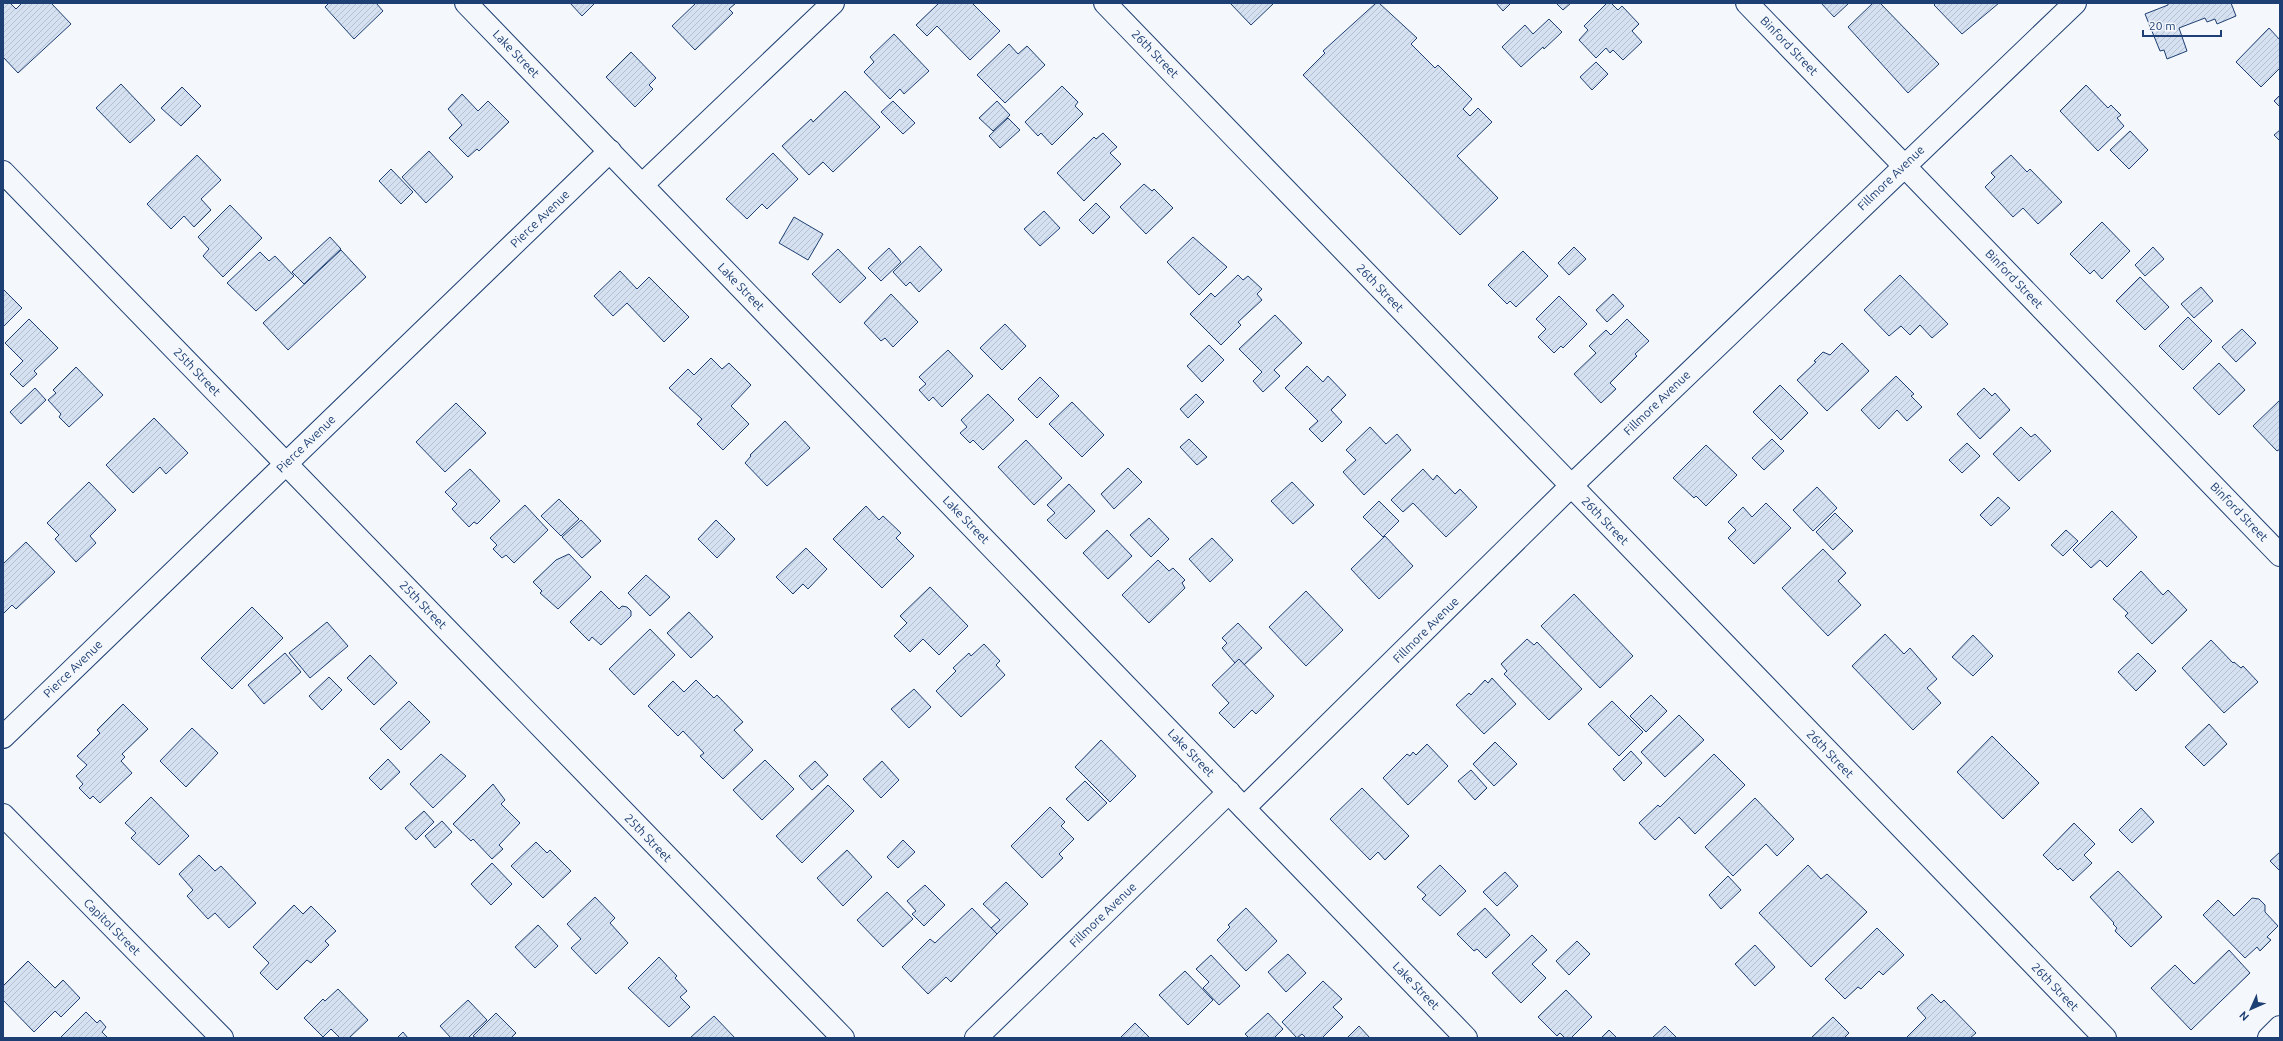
<svg xmlns="http://www.w3.org/2000/svg" width="2283" height="1041" viewBox="0 0 2283 1041" font-family="Ubuntu,sans-serif">
	<style>
		.building { fill: url(#building-hatch); stroke: #1d3f73 }
		.lines { fill: none; stroke-linecap: round; stroke-linejoin: round }
		.minor-casing { stroke: #1d3f73; stroke-width: 24 }
		.minor { stroke: #f4f7fb; stroke-width: 22 }
		.labels { text-anchor: middle; stroke-width: 3; stroke-linejoin: round; paint-order: stroke }
		.street-label { font-size: 12px; fill: #1d3f73; stroke: #f4f7fb }
	</style>
	<defs>
		<pattern id="building-hatch" width="6" height="6" patternUnits="userSpaceOnUse"><rect width="6" height="6" fill="#d5e0f0"/><path d="M-1 1l2-2M0 6l6-6M5 7l2-2" fill="none" stroke="#b6c1d1"/></pattern>
	</defs>
	<rect width="100%" height="100%" fill="#f4f7fb"/>
	<g class="building">
		<polygon points="5,3 10,3 16,9 22,3 51,3 71,24 18,73 3,57 3,5"/>
		<polygon points="329,3 376,3 383,11 354,39 325,7"/>
		<polygon points="570,3 595,3 582,16"/>
		<polygon points="696,3 736,3 729,9 733,13 695,50 672,26"/>
		<polygon points="939,3 972,3 1000,31 970,60 937,26 927,36 916,25"/>
		<polygon points="1230,3 1274,3 1251,25"/>
		<polygon points="1376,3 1379,3 1417,38 1411,44 1435,68 1438,65 1472,99 1463,109 1470,116 1478,108 1492,122 1457,156 1498,198 1460,235 1303,75 1325,53 1323,51"/>
		<polygon points="1496,3 1511,3 1503,11"/>
		<polygon points="1556,3 1571,3 1563,10"/>
		<polygon points="1607,3 1611,3 1618,10 1622,6 1639,24 1632,31 1642,42 1623,60 1613,50 1610,53 1606,48 1596,58 1579,40 1588,30 1584,26"/>
		<polygon points="1821,3 1849,3 1834,17"/>
		<polygon points="1873,3 1880,3 1939,64 1908,93 1848,27"/>
		<polygon points="1936,3 1999,3 1962,34 1934,5"/>
		<polygon points="2168,3 2231,3 2236,16 2217,24 2215,19 2207,22 2205,18 2179,28 2187,51 2167,59 2164,50 2160,51 2145,14 2168,5"/>
		<polygon points="1549,19 1562,32 1544,49 1543,47 1521,67 1502,47 1525,25 1533,34"/>
		<polygon points="2269,28 2280,40 2280,68 2261,87 2236,62"/>
		<polygon points="894,34 929,71 904,94 900,89 890,99 864,72 874,62 870,57"/>
		<polygon points="1009,44 1018,54 1027,46 1045,65 1005,103 977,75"/>
		<polygon points="631,52 656,78 649,85 653,89 635,107 606,77"/>
		<polygon points="1596,62 1608,74 1592,90 1580,77"/>
		<polygon points="121,84 155,120 130,143 96,108"/>
		<polygon points="2086,85 2108,108 2111,105 2121,115 2117,118 2124,126 2098,151 2060,111"/>
		<polygon points="1062,86 1078,102 1075,106 1083,114 1052,145 1041,133 1038,136 1025,122"/>
		<polygon points="182,87 201,106 181,126 161,108"/>
		<polygon points="845,91 880,127 833,172 823,162 809,175 782,146 811,119 813,122"/>
		<polygon points="462,94 478,111 488,101 509,122 479,151 477,149 468,157 449,138 462,125 448,109"/>
		<polygon points="2280,95 2280,107 2274,101"/>
		<polygon points="893,101 915,123 903,134 881,112"/>
		<polygon points="997,101 1010,115 993,131 979,118"/>
		<polygon points="1008,118 1020,130 1000,148 989,136"/>
		<polygon points="2280,130 2280,141 2274,135"/>
		<polygon points="2130,131 2148,150 2129,169 2110,150"/>
		<polygon points="1103,133 1117,147 1110,153 1121,164 1084,201 1057,173 1094,137 1096,139"/>
		<polygon points="429,151 453,177 426,203 402,177"/>
		<polygon points="773,153 798,179 767,209 762,204 747,219 726,199"/>
		<polygon points="197,155 221,180 201,199 211,210 194,227 184,216 171,229 147,204"/>
		<polygon points="2011,155 2027,172 2030,169 2062,202 2038,224 2023,208 2013,217 1985,187 1995,177 1991,173"/>
		<polygon points="391,169 413,192 401,204 379,181"/>
		<polygon points="1144,184 1152,191 1154,189 1173,208 1146,234 1120,207"/>
		<polygon points="1096,203 1110,217 1093,234 1079,220"/>
		<polygon points="230,205 262,238 223,277 203,256 209,249 198,237"/>
		<polygon points="1044,211 1060,228 1040,246 1024,229"/>
		<polygon points="794,217 823,234 808,260 779,243"/>
		<polygon points="2102,222 2130,251 2102,279 2094,270 2090,274 2070,254"/>
		<polygon points="330,237 341,249 304,284 292,272"/>
		<polygon points="1193,237 1227,267 1199,295 1167,262"/>
		<polygon points="920,246 942,270 919,292 910,282 906,286 893,272"/>
		<polygon points="1574,247 1586,259 1569,275 1558,263"/>
		<polygon points="2153,247 2164,259 2145,276 2135,265"/>
		<polygon points="889,248 901,262 881,281 868,268"/>
		<polygon points="838,249 866,278 840,303 812,274"/>
		<polygon points="341,250 366,277 288,350 263,323"/>
		<polygon points="1523,251 1548,276 1516,307 1510,301 1507,304 1488,285"/>
		<polygon points="260,252 269,261 275,256 294,276 256,311 227,283"/>
		<polygon points="620,271 637,289 649,277 689,317 664,342 627,303 613,316 594,296"/>
		<polygon points="1238,275 1243,280 1248,276 1262,289 1257,294 1262,300 1238,322 1241,325 1221,345 1190,314 1211,293 1215,297"/>
		<polygon points="1900,275 1948,324 1932,338 1920,325 1910,335 1901,326 1889,336 1864,310"/>
		<polygon points="2140,277 2169,307 2145,330 2116,301"/>
		<polygon points="2201,287 2213,301 2194,318 2181,304"/>
		<polygon points="3,289 22,308 3,327"/>
		<polygon points="891,294 918,322 893,347 885,338 881,341 864,323"/>
		<polygon points="1613,294 1624,306 1607,322 1596,310"/>
		<polygon points="1559,296 1587,324 1563,348 1561,346 1554,353 1538,337 1546,329 1536,319"/>
		<polygon points="1275,315 1302,343 1274,370 1280,376 1263,392 1253,381 1262,372 1239,349"/>
		<polygon points="2188,317 2212,341 2183,370 2159,346"/>
		<polygon points="29,319 58,348 34,371 37,374 23,387 10,374 23,361 5,343"/>
		<polygon points="1627,319 1649,341 1635,354 1637,356 1610,383 1616,389 1601,403 1574,374 1596,353 1589,346 1606,330 1611,335"/>
		<polygon points="1005,324 1026,346 1002,370 980,348"/>
		<polygon points="2242,329 2256,343 2236,362 2222,347"/>
		<polygon points="1842,343 1869,371 1827,411 1797,380 1816,362 1814,361 1823,352 1830,355"/>
		<polygon points="1209,345 1224,360 1202,382 1187,366"/>
		<polygon points="948,350 973,376 942,407 933,397 929,401 919,390 926,384 919,377"/>
		<polygon points="711,358 722,369 729,363 751,385 731,406 749,424 723,450 697,424 702,419 669,388 688,369 694,375"/>
		<polygon points="2219,363 2245,390 2219,415 2193,388"/>
		<polygon points="1307,366 1323,382 1328,376 1346,395 1331,410 1342,422 1322,442 1309,429 1318,421 1285,388"/>
		<polygon points="76,367 103,395 69,427 59,417 61,414 48,400 56,393 53,390"/>
		<polygon points="1896,376 1914,394 1911,396 1922,407 1907,421 1897,410 1879,429 1861,410"/>
		<polygon points="1040,377 1059,396 1037,418 1018,399"/>
		<polygon points="1780,385 1808,413 1781,440 1753,412"/>
		<polygon points="35,388 46,400 21,424 10,412"/>
		<polygon points="1984,388 1992,396 1995,393 2010,410 1980,439 1957,414"/>
		<polygon points="988,394 1014,420 983,450 973,440 970,443 960,433 967,427 961,420"/>
		<polygon points="1196,394 1204,402 1188,418 1180,409"/>
		<polygon points="2280,400 2280,449 2277,451 2253,426"/>
		<polygon points="1072,402 1104,435 1082,457 1049,424"/>
		<polygon points="456,403 486,433 445,472 416,442"/>
		<polygon points="154,418 188,453 166,474 160,467 133,493 106,465"/>
		<polygon points="785,421 810,448 767,486 745,463 751,456 750,455"/>
		<polygon points="1370,427 1386,444 1397,434 1411,450 1364,495 1343,472 1356,460 1346,450"/>
		<polygon points="2021,427 2031,437 2035,434 2051,451 2019,481 1993,454"/>
		<polygon points="1189,439 1207,457 1197,465 1180,447"/>
		<polygon points="1772,439 1784,451 1764,470 1752,458"/>
		<polygon points="1026,440 1062,478 1034,505 998,467"/>
		<polygon points="1967,443 1980,456 1962,473 1949,460"/>
		<polygon points="1706,445 1737,475 1706,506 1696,496 1694,498 1673,478"/>
		<polygon points="1128,468 1142,482 1114,509 1101,494"/>
		<polygon points="470,469 500,501 477,524 474,522 469,527 452,509 457,504 445,492"/>
		<polygon points="1423,469 1433,480 1437,475 1455,494 1460,489 1477,507 1446,537 1413,503 1403,512 1391,500"/>
		<polygon points="89,482 116,510 90,536 96,543 76,562 55,539 59,535 47,523"/>
		<polygon points="1292,482 1314,505 1293,524 1271,501"/>
		<polygon points="1069,484 1095,511 1066,539 1047,520 1055,513 1047,505"/>
		<polygon points="1817,487 1837,508 1813,531 1793,510"/>
		<polygon points="1998,497 2010,508 1991,526 1980,515"/>
		<polygon points="559,499 579,519 561,536 541,516"/>
		<polygon points="1379,501 1399,521 1383,537 1363,517"/>
		<polygon points="1766,503 1791,528 1754,564 1728,538 1736,530 1728,522 1743,507 1752,517"/>
		<polygon points="525,505 548,530 514,563 506,555 502,558 493,549 497,545 490,538"/>
		<polygon points="866,506 879,520 883,516 901,533 896,538 914,556 882,588 833,539"/>
		<polygon points="2112,511 2137,537 2107,567 2100,560 2091,568 2073,550"/>
		<polygon points="1835,513 1853,531 1833,550 1816,532"/>
		<polygon points="1149,518 1169,539 1151,557 1130,535"/>
		<polygon points="581,520 601,541 582,558 562,537"/>
		<polygon points="716,520 735,539 717,558 698,539"/>
		<polygon points="1107,530 1132,556 1108,579 1083,553"/>
		<polygon points="2066,530 2078,541 2063,556 2051,545"/>
		<polygon points="1385,536 1413,566 1379,599 1351,569"/>
		<polygon points="1212,538 1233,560 1210,582 1189,559"/>
		<polygon points="26,542 55,572 16,609 12,605 3,614 3,564"/>
		<polygon points="806,548 827,569 808,589 803,584 793,594 776,577"/>
		<polygon points="1823,549 1846,573 1838,581 1861,605 1828,636 1782,588"/>
		<polygon points="569,554 591,577 558,609 540,593 542,591 533,582 556,560"/>
		<polygon points="1158,560 1169,571 1173,568 1185,580 1182,583 1185,588 1149,623 1122,595"/>
		<polygon points="2141,571 2163,595 2168,590 2187,610 2152,644 2125,616 2128,613 2113,599"/>
		<polygon points="646,575 670,597 650,616 628,593"/>
		<polygon points="930,587 968,626 939,655 923,639 910,652 894,636 907,623 900,616"/>
		<polygon points="601,591 619,609 622,606 627,607 631,611 631,616 601,645 592,637 589,641 570,622"/>
		<polygon points="1306,591 1343,630 1306,666 1269,627"/>
		<polygon points="1574,594 1633,656 1600,688 1541,626"/>
		<polygon points="252,607 283,638 232,689 201,658"/>
		<polygon points="689,612 713,637 691,658 667,633"/>
		<polygon points="327,622 348,646 310,678 289,653"/>
		<polygon points="1238,623 1262,648 1244,665 1239,659 1235,663 1222,648 1227,643 1222,638"/>
		<polygon points="650,629 675,655 634,695 609,669"/>
		<polygon points="1885,634 1904,654 1910,648 1937,679 1927,688 1941,703 1913,730 1852,666"/>
		<polygon points="1973,635 1993,656 1973,676 1952,657"/>
		<polygon points="1527,639 1534,645 1537,642 1582,689 1549,720 1504,674 1507,671 1501,664"/>
		<polygon points="2211,640 2233,663 2234,662 2241,668 2243,666 2258,682 2224,713 2182,668"/>
		<polygon points="984,644 1000,661 996,665 1005,675 961,717 936,691 956,671 953,668 969,653 971,656"/>
		<polygon points="285,653 301,672 264,704 248,685"/>
		<polygon points="2138,653 2156,671 2136,691 2118,672"/>
		<polygon points="370,655 397,683 374,705 347,678"/>
		<polygon points="1239,659 1274,696 1256,714 1252,710 1234,728 1219,713 1229,703 1212,685"/>
		<polygon points="329,677 342,690 322,710 309,696"/>
		<polygon points="1492,678 1516,704 1484,734 1456,705 1469,693 1471,695 1485,680 1488,683"/>
		<polygon points="696,680 714,698 717,695 743,722 734,730 753,750 723,779 700,756 704,753 683,731 678,736 648,706 673,681 684,692"/>
		<polygon points="914,689 931,707 909,728 891,709"/>
		<polygon points="1651,695 1667,711 1646,732 1630,716"/>
		<polygon points="409,701 430,722 401,750 380,729"/>
		<polygon points="1612,701 1643,732 1619,756 1588,724"/>
		<polygon points="123,704 148,729 122,754 125,757 121,761 132,773 100,803 93,796 90,799 79,788 83,784 76,776 87,765 77,756 100,733 97,730"/>
		<polygon points="1679,715 1704,740 1665,777 1641,752"/>
		<polygon points="2209,724 2227,744 2204,766 2185,747"/>
		<polygon points="192,728 218,753 186,787 160,761"/>
		<polygon points="1992,736 2039,783 2003,819 1957,772"/>
		<polygon points="1101,740 1136,776 1110,802 1075,767"/>
		<polygon points="1495,742 1517,764 1494,786 1473,764"/>
		<polygon points="1427,744 1448,766 1408,805 1383,778 1407,754 1410,756 1413,752 1416,755"/>
		<polygon points="1631,751 1642,763 1624,781 1613,769"/>
		<polygon points="441,754 466,776 433,808 410,784"/>
		<polygon points="1714,754 1745,785 1695,834 1679,817 1655,840 1639,823 1658,805 1660,807"/>
		<polygon points="388,759 400,772 381,790 369,778"/>
		<polygon points="765,760 794,789 762,820 733,790"/>
		<polygon points="815,761 828,775 812,790 799,776"/>
		<polygon points="882,761 899,780 881,798 863,779"/>
		<polygon points="1471,770 1487,788 1475,800 1458,781"/>
		<polygon points="1085,781 1107,803 1088,821 1066,799"/>
		<polygon points="493,784 505,800 501,804 520,823 499,845 503,849 492,859 473,839 471,841 453,824"/>
		<polygon points="828,785 854,811 802,863 776,836"/>
		<polygon points="1362,788 1409,836 1385,860 1378,852 1370,860 1330,819"/>
		<polygon points="151,797 189,836 159,865 131,838 136,833 125,823"/>
		<polygon points="1755,798 1794,839 1777,856 1766,844 1733,876 1705,847"/>
		<polygon points="1050,807 1065,822 1061,826 1074,839 1059,854 1063,858 1042,878 1011,846"/>
		<polygon points="2141,808 2154,822 2132,843 2119,830"/>
		<polygon points="424,811 434,822 416,840 405,828"/>
		<polygon points="442,821 452,832 435,848 425,836"/>
		<polygon points="2074,823 2095,844 2084,855 2092,863 2073,881 2060,868 2058,870 2043,855"/>
		<polygon points="903,840 915,852 898,868 887,857"/>
		<polygon points="536,842 547,853 550,850 571,871 543,898 511,866"/>
		<polygon points="847,850 872,877 843,906 817,878"/>
		<polygon points="2280,852 2280,871 2270,861"/>
		<polygon points="199,855 215,871 221,866 256,903 229,928 215,913 208,919 187,896 193,890 179,874"/>
		<polygon points="492,863 512,884 491,905 471,884"/>
		<polygon points="1440,865 1466,891 1440,916 1422,899 1426,895 1417,887"/>
		<polygon points="1808,865 1821,879 1827,874 1867,912 1811,967 1759,913"/>
		<polygon points="2118,871 2162,917 2131,947 2115,931 2117,928 2113,924 2114,923 2090,897"/>
		<polygon points="1505,872 1518,886 1497,906 1483,892"/>
		<polygon points="1728,876 1741,890 1721,909 1709,895"/>
		<polygon points="1006,882 1028,904 997,934 991,928 1000,920 983,904"/>
		<polygon points="925,885 945,905 924,926 912,914 916,911 907,901"/>
		<polygon points="887,892 913,919 883,947 857,920"/>
		<polygon points="595,897 615,918 610,923 628,943 596,974 571,948 581,939 567,924"/>
		<polygon points="2252,898 2259,899 2265,905 2265,912 2278,926 2267,937 2271,940 2260,951 2257,947 2245,958 2203,915 2218,900 2234,916"/>
		<polygon points="294,905 303,914 311,906 336,931 325,941 329,945 311,963 307,960 277,990 260,973 269,963 253,947"/>
		<polygon points="972,908 997,934 951,982 946,977 928,994 902,967 930,939 935,943"/>
		<polygon points="1246,908 1277,941 1246,971 1217,940 1230,927 1228,925"/>
		<polygon points="1485,908 1510,935 1486,958 1477,949 1474,951 1457,934"/>
		<polygon points="538,925 558,946 535,968 515,947"/>
		<polygon points="1877,928 1904,955 1883,975 1879,971 1861,989 1858,987 1845,999 1825,979"/>
		<polygon points="1532,935 1547,950 1532,964 1546,978 1521,1003 1492,973"/>
		<polygon points="1577,941 1590,954 1569,975 1556,961"/>
		<polygon points="1755,945 1775,967 1755,986 1735,964"/>
		<polygon points="2229,950 2250,973 2191,1030 2151,988 2175,965 2194,984"/>
		<polygon points="1288,954 1306,973 1286,992 1268,972"/>
		<polygon points="1211,955 1240,986 1219,1005 1203,988 1209,982 1196,969"/>
		<polygon points="659,957 677,976 675,978 687,991 680,997 690,1007 669,1027 628,988"/>
		<polygon points="28,961 55,988 63,980 80,998 61,1017 55,1011 34,1032 3,1000 3,986"/>
		<polygon points="1185,971 1213,1000 1188,1025 1159,995"/>
		<polygon points="1323,981 1342,999 1333,1007 1343,1017 1322,1038 1306,1038 1302,1034 1297,1038 1282,1022"/>
		<polygon points="338,989 368,1020 349,1038 340,1038 331,1029 323,1037 304,1018 323,999 325,1001"/>
		<polygon points="1566,990 1592,1017 1571,1038 1565,1038 1560,1033 1557,1036 1538,1017"/>
		<polygon points="1932,994 1941,1003 1944,1000 1976,1033 1970,1038 1906,1038 1926,1018 1917,1008"/>
		<polygon points="468,1000 487,1020 468,1038 451,1038 440,1026"/>
		<polygon points="86,1012 97,1023 100,1020 106,1027 102,1032 108,1038 60,1038"/>
		<polygon points="496,1013 516,1033 511,1038 476,1038 473,1036"/>
		<polygon points="1268,1013 1283,1029 1274,1038 1249,1038 1245,1034"/>
		<polygon points="714,1016 735,1038 690,1038"/>
		<polygon points="1833,1017 1849,1033 1844,1038 1811,1038"/>
		<polygon points="1135,1023 1150,1038 1120,1038"/>
		<polygon points="1359,1026 1370,1038 1347,1038"/>
		<polygon points="1665,1026 1677,1038 1652,1038"/>
		<polygon points="1609,1030 1617,1038 1601,1038"/>
		<polygon points="403,1032 408,1038 397,1038"/>
	</g>
	<g class="lines">
		<defs>
			<g id="minor">
				<polyline points="466,3 1466,1038"/>
				<polyline points="1105,3 2105,1038"/>
				<polyline points="1747,3 2280,555"/>
				<polyline points="3,172 843,1038"/>
				<polyline points="642,185 833,3"/>
				<polyline points="3,737 610,151"/>
				<polyline points="1244,808 1571,486 2075,3"/>
				<polyline points="3,815 222,1038"/>
				<polyline points="976,1038 1229,792"/>
				<polyline points="2269,1038 2280,1027"/>
			</g>
		</defs>
		<use href="#minor" class="minor-casing"/>
		<use href="#minor" class="minor"/>
	</g>
	<g class="labels">
		<g class="street-label">
			<text transform="translate(1789 46) rotate(46)" y="4">Binford Street</text>
			<text transform="translate(516 54) rotate(46)" y="4">Lake Street</text>
			<text transform="translate(1155 54) rotate(46)" y="4">26th Street</text>
			<text transform="translate(1891 178) rotate(-44)" y="4">Fillmore Avenue</text>
			<text transform="translate(540 219) rotate(-44)" y="4">Pierce Avenue</text>
			<text transform="translate(2014 279) rotate(46)" y="4">Binford Street</text>
			<text transform="translate(741 287) rotate(46)" y="4">Lake Street</text>
			<text transform="translate(1380 288) rotate(46)" y="4">26th Street</text>
			<text transform="translate(197 372) rotate(46)" y="4">25th Street</text>
			<text transform="translate(1657 403) rotate(-44)" y="4">Fillmore Avenue</text>
			<text transform="translate(306 444) rotate(-44)" y="4">Pierce Avenue</text>
			<text transform="translate(2239 512) rotate(46)" y="4">Binford Street</text>
			<text transform="translate(966 520) rotate(46)" y="4">Lake Street</text>
			<text transform="translate(1605 521) rotate(46)" y="4">26th Street</text>
			<text transform="translate(423 605) rotate(46)" y="4">25th Street</text>
			<text transform="translate(1426 630) rotate(-45)" y="4">Fillmore Avenue</text>
			<text transform="translate(73 669) rotate(-44)" y="4">Pierce Avenue</text>
			<text transform="translate(1191 753) rotate(46)" y="4">Lake Street</text>
			<text transform="translate(1830 754) rotate(46)" y="4">26th Street</text>
			<text transform="translate(648 838) rotate(46)" y="4">25th Street</text>
			<text transform="translate(1103 915) rotate(-44)" y="4">Fillmore Avenue</text>
			<text transform="translate(112 927) rotate(45)" y="4">Capitol Street</text>
			<text transform="translate(1416 986) rotate(46)" y="4">Lake Street</text>
			<text transform="translate(2055 987) rotate(46)" y="4">26th Street</text>
		</g>
	</g>
	<rect width="2283" height="1041" fill="none" stroke="#1d3f73" stroke-width="8"/>
	<g transform="translate(2251 1009) rotate(225)" stroke="#f4f7fb" stroke-width="3" paint-order="stroke">
	<path d="M0-3L7 15L0 10L-7 15Z" fill="#1d3f73"/>
	<text y="-6" font-size="11" font-weight="bold" text-anchor="middle" fill="#1d3f73">N</text>
	</g>
	<path d="M2143 30v6h78v-6" fill="none" stroke="#1d3f73" stroke-width="2"/>
	<text x="2149" y="30" font-size="12" fill="#1d3f73" stroke="#f4f7fb" stroke-width="3" paint-order="stroke">20 m</text>
</svg>
